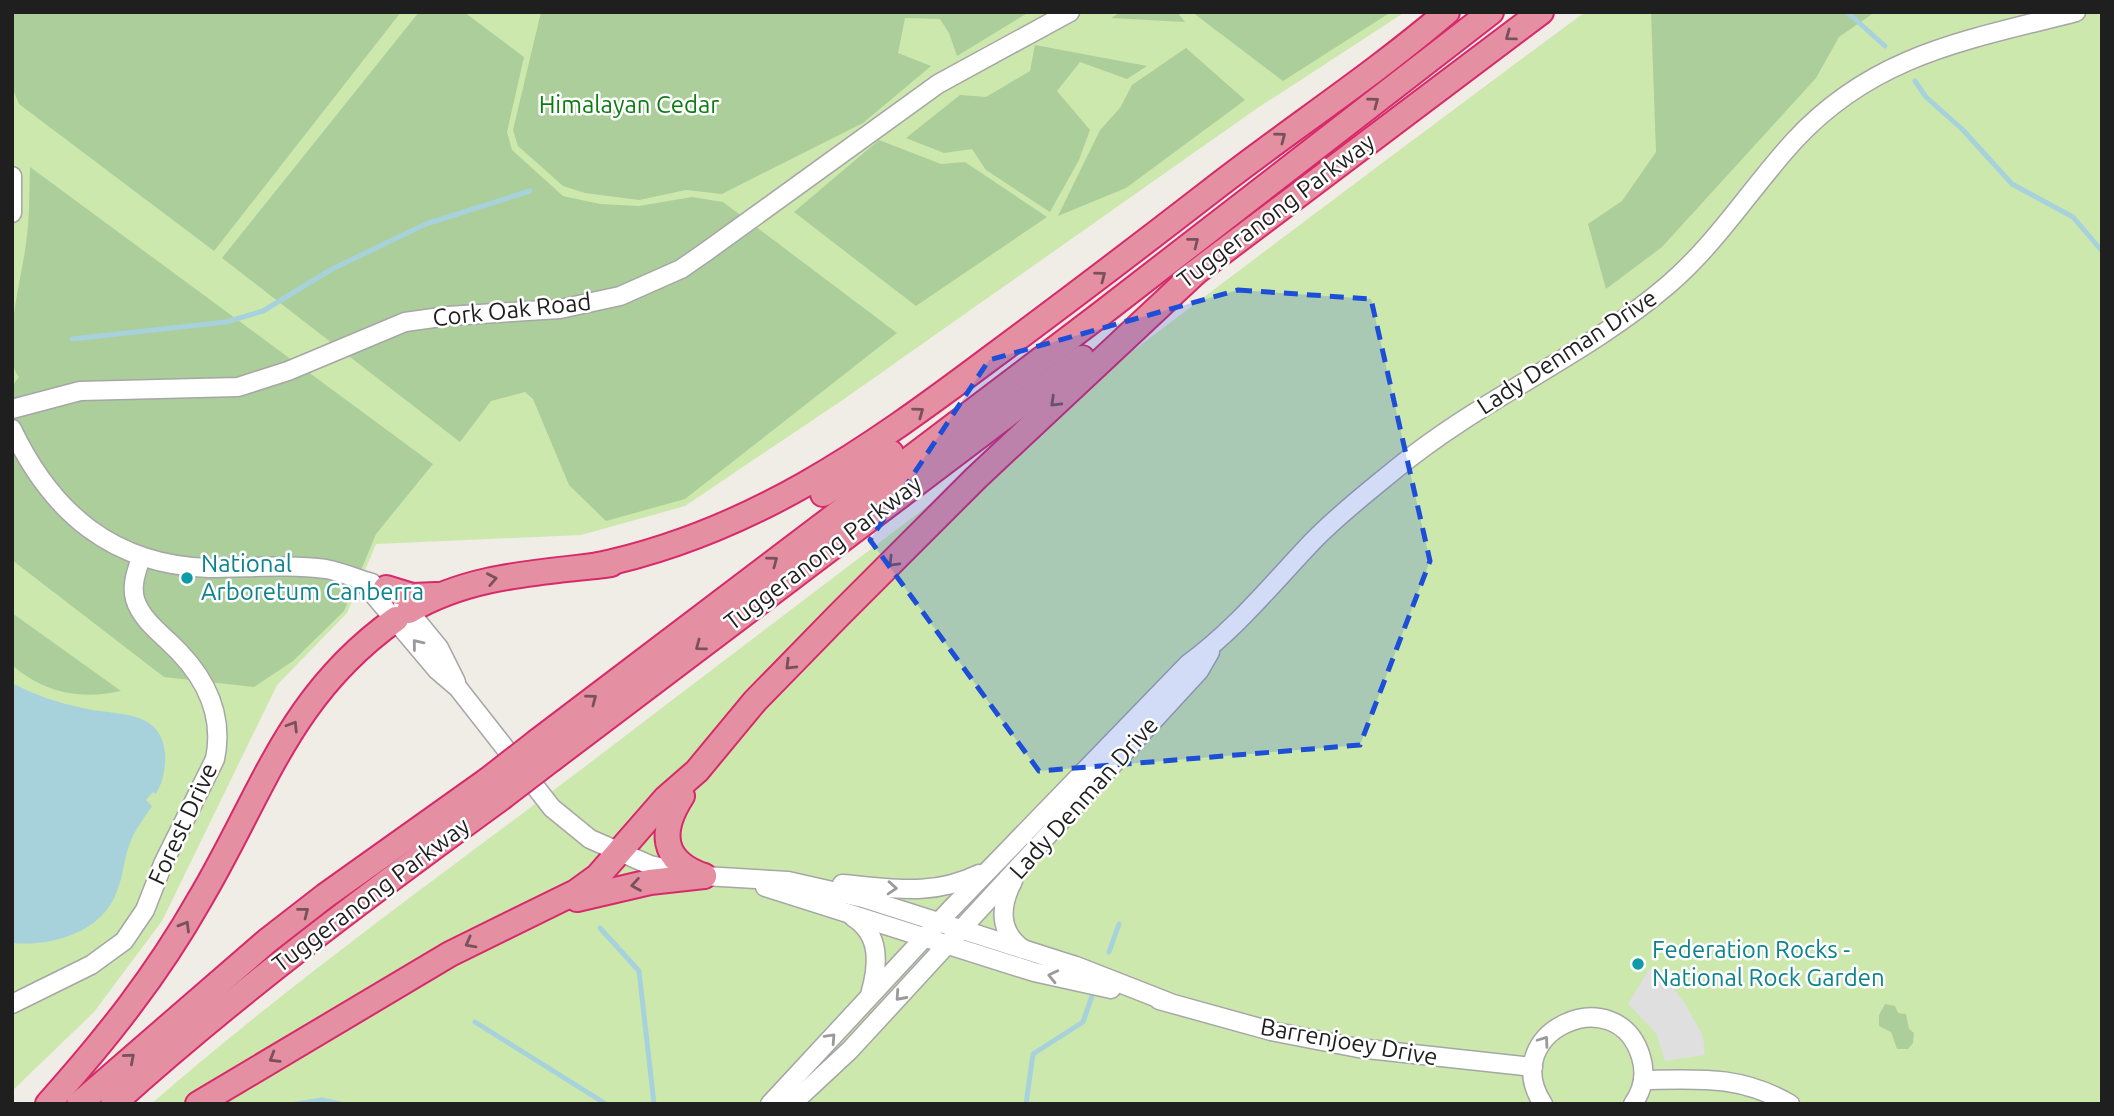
<svg xmlns="http://www.w3.org/2000/svg" width="2114" height="1116" viewBox="0 0 2114 1116" font-family="Ubuntu,sans-serif">
	<style>
		.grass { fill: #cce8ad }
		.forest { fill: #acce9b }
		.parking { fill: #dfdfdf }
		.water { fill: #a7d2dc }
		.lines { fill: none; stroke-linecap: round; stroke-linejoin: round }
		.stream { stroke: #a7d2dc; stroke-width: 5 }
		.minor-casing { stroke: #a6a6a6; stroke-width: 21 }
		.highway-casing { stroke: #d7296b; stroke-width: 28 }
		.minor { stroke: #fff; stroke-width: 18 }
		.highway { stroke: #e58fa2; stroke-width: 24 }
		.highway-bridge-casing { stroke: #d7296b; stroke-width: 28; stroke-linecap: butt }
		.highway-bridge { stroke: #e58fa2; stroke-width: 24 }
		.oneway { stroke: #78515a }
		.oneway2 { stroke: #9a9a9a }
		.marked { fill: #1d4ed8; fill-opacity: 0.2; stroke: #1d4ed8; stroke-width: 5; stroke-dasharray: 14 9; stroke-linejoin: round }
		.culture-dot { fill: #0f9aa8; stroke: #fff; stroke-width: 2.5 }
		.labels { text-anchor: middle; stroke-width: 5; stroke-linejoin: round; paint-order: stroke }
		.park-label { font-size: 24px; fill: #0e7c13; stroke: #fff }
		.street-label { font-size: 24px; fill: #1f1f1f; stroke: #fff }
		.culture-label { font-size: 24px; fill: #0d838f; stroke: #fff; text-anchor: start }
	</style>
	<rect width="100%" height="100%" fill="#f0ece6"/>
	<g class="grass">
		<polygon points="12,12 1405,12 1256,109 844,399 685,506 581,535 376,544 347,613 277,685 162,921 94,1012 12,1091"/>
		<path d="M1585,12H2102V1104H151C306,969 474,852 637,727C952,487 1267,248 1585,12Z"/>
	</g>
	<g class="forest">
		<polygon points="12,12 401,12 214,251 19,104 12,87"/>
		<polygon points="419,12 464,12 524,57 507,132 512,150 563,196 600,204 639,206 692,197 723,202 897,333 685,499 606,521 569,485 533,399 525,392 491,401 460,442 222,258"/>
		<polygon points="541,12 1029,12 957,56 949,33 940,19 905,18 898,53 931,66 863,123 722,194 686,190 639,200 585,193 563,186 518,146 513,130"/>
		<polygon points="1121,12 1177,12 1185,22 1111,18"/>
		<polygon points="1192,12 1391,12 1283,81"/>
		<polygon points="1651,12 1875,12 1839,37 1816,78 1662,247 1606,289 1588,224 1622,201 1656,152"/>
		<polygon points="1035,45 1147,66 1127,79 1080,62 1057,91 1090,130 1079,160 1050,212 986,170 972,149 944,153 906,138 960,95 986,97 1030,71"/>
		<polygon points="1186,48 1245,100 1126,188 1058,216 1100,130 1120,108 1132,85"/>
		<polygon points="879,140 941,164 965,162 1047,217 916,306 794,212"/>
		<path d="M30,167L433,464L376,534L344,611L293,661L254,687L164,677L12,560V386L19,377C0,356 23,272 26,243C30,218 29,192 30,167Z"/>
		<path d="M12,613L121,691C81,700 44,693 12,665Z"/>
		<polygon points="1885,1004 1895,1006 1898,1013 1906,1014 1909,1029 1914,1033 1913,1043 1908,1049 1897,1049 1891,1032 1879,1026 1879,1015"/>
	</g>
	<polygon class="parking" points="1649,969 1674,989 1686,1005 1703,1036 1705,1055 1665,1061 1656,1033 1628,1004"/>
	<path class="water" d="M12,683C34,695 59,703 83,708C115,716 161,708 165,753C166,767 163,782 156,794L153,792L146,800L152,806C145,817 137,827 132,838C124,855 124,874 117,891C103,932 52,947 12,943Z"/>
	<g class="lines">
		<g class="stream">
			<polyline points="1847,12 1885,46"/>
			<polyline points="1915,81 1926,97 1963,130 2012,184 2073,217 2102,251"/>
			<polyline points="72,339 226,322 263,311 332,269 426,224 530,191"/>
			<polyline points="600,928 639,971 654,1104"/>
			<polyline points="1109,952 1119,924"/>
			<polyline points="475,1022 606,1104"/>
			<polyline points="296,1104 322,1100 340,1104"/>
			<polyline points="1026,1104 1033,1054 1083,1022 1092,996"/>
		</g>
		<defs>
			<g id="minor">
				<polyline points="12,176 12,213"/>
				<polyline points="12,409 80,391 238,387 288,371 405,322 448,316 560,309 620,296 681,269 707,251 938,84 1070,12"/>
				<path d="M12,429C52,513 113,565 209,568C248,568 288,564 326,569C343,572 356,579 372,583"/>
				<polyline points="362,581 437,670 458,688 552,808 590,839 650,865 704,876 788,881 863,898 1076,966 1168,1002"/>
				<polyline points="403,604 439,648 456,682"/>
				<path d="M1013,881C1000,905 998,932 1023,949"/>
				<path d="M842,884C892,888 931,897 979,874"/>
				<polyline points="765,887 1034,972 1111,989"/>
				<path d="M853,917C882,935 878,967 870,995"/>
				<polyline points="1159,1000 1271,1031 1358,1048 1533,1067"/>
				<path d="M12,1004L91,965L124,941L145,910L163,864L215,759C225,711 202,672 168,641C155,629 140,616 135,599C131,585 137,570 141,557"/>
				<path d="M1643,1080C1699,1079 1740,1075 1790,1104"/>
				<path d="M770,1104L950,910L1188,664C1235,630 1272,584 1312,542C1338,515 1369,491 1397,468C1482,398 1585,356 1668,285C1717,243 1751,188 1794,141C1874,54 1968,40 2076,12"/>
				<polyline points="792,1104 850,1050 1199,671 1210,652"/>
				<path d="M1543,1104C1496,1032 1617,977 1641,1057C1646,1073 1643,1090 1633,1104"/>
			</g>
			<g id="highway">
				<polyline points="1184,281 1541,12"/>
				<polyline points="823,494 891,453"/>
				<path d="M594,566C750,534 868,450 992,357C1065,303 1136,249 1207,194C1286,132 1371,77 1447,12"/>
				<polyline points="386,588 412,596 436,595"/>
				<path d="M409,611C471,574 541,573 611,564"/>
				<polyline points="538,741 1101,314 1491,12"/>
				<polyline points="552,759 1082,358"/>
				<path d="M682,796C660,830 660,861 704,876"/>
				<polyline points="577,899 650,882 704,876"/>
				<path d="M48,1104C106,1039 157,975 200,899C264,791 288,696 396,619"/>
				<polyline points="79,1104 267,941 325,896 488,780"/>
				<path d="M113,1104C236,993 368,895 501,798"/>
				<polyline points="198,1104 450,954 576,892 598,876 666,798 697,771 755,701 838,616 976,478 1195,273"/>
			</g>
		</defs>
		<use href="#minor" class="minor-casing"/>
		<use href="#highway" class="highway-casing"/>
		<use href="#minor" class="minor"/>
		<use href="#highway" class="highway"/>
		<defs>
			<g id="highway-bridge">
				<polyline points="488,780 538,741"/>
				<polyline points="501,798 552,759"/>
			</g>
		</defs>
		<use href="#highway-bridge" class="highway-bridge-casing"/>
		<use href="#highway-bridge" class="highway-bridge"/>
	</g>
	<defs><path id="oneway-chevron" d="M-2-3.5L2.5 0L-2 3.5" fill="none" stroke-width="1.6" stroke-linecap="round" stroke-linejoin="round" transform="scale(1.75)"/></defs>
	<g class="oneway">
		<use href="#oneway-chevron" transform="translate(1510 36) rotate(144)"/>
		<use href="#oneway-chevron" transform="translate(1374 102) rotate(-37)"/>
		<use href="#oneway-chevron" transform="translate(1281 137) rotate(-37)"/>
		<use href="#oneway-chevron" transform="translate(1194 242) rotate(-38)"/>
		<use href="#oneway-chevron" transform="translate(1101 276) rotate(-37)"/>
		<use href="#oneway-chevron" transform="translate(1055 402) rotate(136)"/>
		<use href="#oneway-chevron" transform="translate(919 412) rotate(-36)"/>
		<use href="#oneway-chevron" transform="translate(773 561) rotate(-37)"/>
		<use href="#oneway-chevron" transform="translate(893 562) rotate(135)"/>
		<use href="#oneway-chevron" transform="translate(492 579) rotate(-11)"/>
		<use href="#oneway-chevron" transform="translate(700 646) rotate(143)"/>
		<use href="#oneway-chevron" transform="translate(790 665) rotate(135)"/>
		<use href="#oneway-chevron" transform="translate(592 699) rotate(-37)"/>
		<use href="#oneway-chevron" transform="translate(293 726) rotate(-58)"/>
		<use href="#oneway-chevron" transform="translate(636 885) rotate(170)"/>
		<use href="#oneway-chevron" transform="translate(304 912) rotate(-38)"/>
		<use href="#oneway-chevron" transform="translate(185 926) rotate(-59)"/>
		<use href="#oneway-chevron" transform="translate(470 943) rotate(152)"/>
		<use href="#oneway-chevron" transform="translate(130 1058) rotate(-41)"/>
		<use href="#oneway-chevron" transform="translate(274 1058) rotate(149)"/>
	</g>
	<g class="oneway2">
		<use href="#oneway-chevron" transform="translate(417 644) rotate(-129)"/>
		<use href="#oneway-chevron" transform="translate(892 888) rotate(4)"/>
		<use href="#oneway-chevron" transform="translate(1053 976) rotate(-167)"/>
		<use href="#oneway-chevron" transform="translate(900 996) rotate(132)"/>
		<use href="#oneway-chevron" transform="translate(831 1038) rotate(-47)"/>
		<use href="#oneway-chevron" transform="translate(1544 1041) rotate(-54)"/>
	</g>
	<path class="marked" d="M1238,290L1371,299L1430,561L1360,745L1039,771L870,540L989,360Z"/>
	<g class="culture-dot">
		<circle cx="187" cy="578" r="7"/>
		<circle cx="1638" cy="964" r="7"/>
	</g>
	<g class="labels">
		<g class="park-label">
			<text x="629" y="113">Himalayan Cedar</text>
		</g>
		<g class="street-label">
			<text transform="translate(1276 211) rotate(-37)" y="8">Tuggeranong Parkway</text>
			<text transform="translate(512 310) rotate(-6)" y="8">Cork Oak Road</text>
			<text transform="translate(1567 352) rotate(-33)" y="8">Lady Denman Drive</text>
			<text transform="translate(823 553) rotate(-37)" y="8">Tuggeranong Parkway</text>
			<text transform="translate(1084 798) rotate(-48)" y="8">Lady Denman Drive</text>
			<text transform="translate(183 824) rotate(-65)" y="8">Forest Drive</text>
			<text transform="translate(371 895) rotate(-37)" y="8">Tuggeranong Parkway</text>
			<text transform="translate(1349 1042) rotate(10)" y="8">Barrenjoey Drive</text>
		</g>
		<g class="culture-label">
			<text x="201" y="572">National<tspan x="201" dy="28">Arboretum Canberra</tspan></text>
			<text x="1652" y="958">Federation Rocks -<tspan x="1652" dy="28">National Rock Garden</tspan></text>
		</g>
	</g>
	<rect width="2114" height="1116" fill="none" stroke="#1f1f1f" stroke-width="28"/>
</svg>
